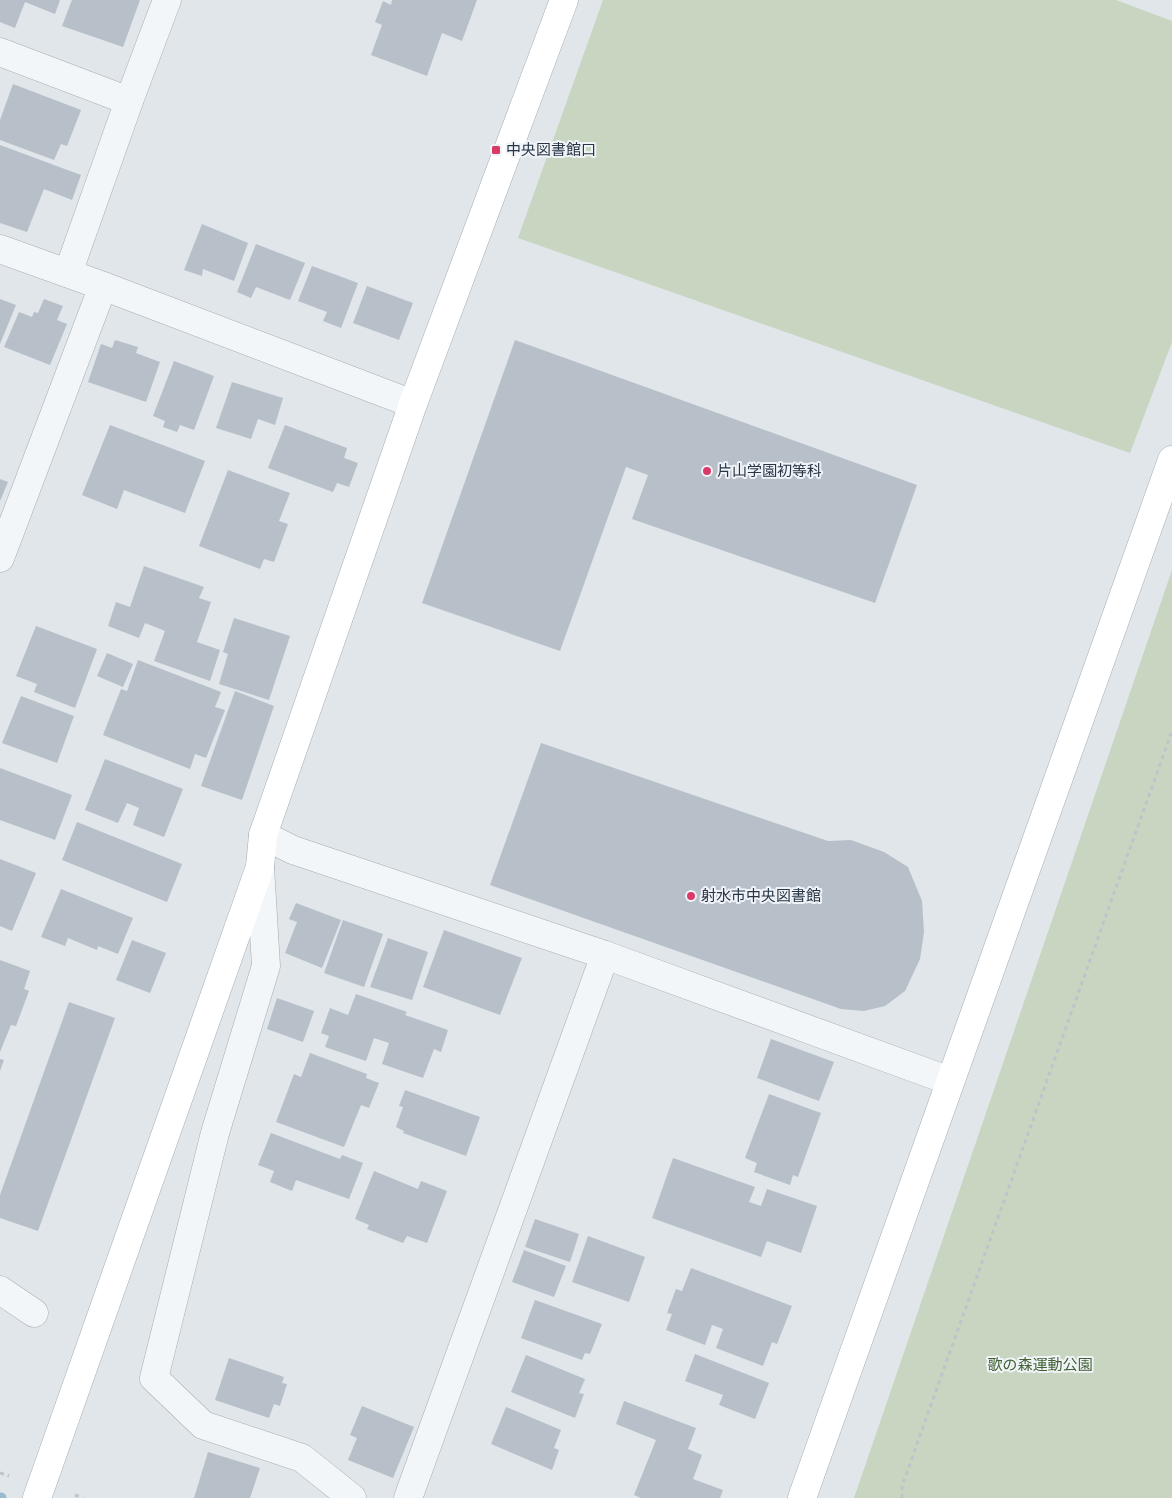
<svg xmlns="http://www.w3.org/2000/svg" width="1172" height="1498" viewBox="0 0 1172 1498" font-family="Cabin,'Noto Sans JP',sans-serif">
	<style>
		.green { fill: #c8d5c0 }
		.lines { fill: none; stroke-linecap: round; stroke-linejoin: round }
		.stream { stroke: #98b9ce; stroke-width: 11 }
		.building { fill: #b7bfc9 }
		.street-casing { stroke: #a5adb5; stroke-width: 29 }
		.secondary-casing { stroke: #a5adb5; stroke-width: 29 }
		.path { stroke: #bec4c9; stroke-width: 3; stroke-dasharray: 4 4; stroke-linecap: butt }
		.street { stroke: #f3f6f8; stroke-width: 28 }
		.secondary { stroke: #fff; stroke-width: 28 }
		.poi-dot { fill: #db3a66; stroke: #f0f4f8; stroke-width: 2 }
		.labels { text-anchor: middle; stroke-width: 4; stroke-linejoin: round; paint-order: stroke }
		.poi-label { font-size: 15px; fill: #273544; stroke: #f0f4f8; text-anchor: start }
		.park-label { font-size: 15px; fill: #416133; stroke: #f0f4f8 }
	</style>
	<rect width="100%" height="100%" fill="#e0e6ea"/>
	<g class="green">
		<polygon points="603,0 1116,0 1172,21 1172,342 1130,453 518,238"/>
		<polygon points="1172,570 1172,1498 854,1498 876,1434"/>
	</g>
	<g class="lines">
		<polyline class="stream" points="0,1498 1,1498"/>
	</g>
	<g class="building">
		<polygon points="0,0 60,0 55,14 25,2 15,28 0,22"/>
		<polygon points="72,0 140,0 123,47 62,26"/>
		<polygon points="392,0 477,0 462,41 442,33 427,76 371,55 382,25 375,22 383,1 391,5"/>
		<polygon points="13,84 81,110 67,146 61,144 54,160 0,140 0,120"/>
		<polygon points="0,145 81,175 72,200 44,189 27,232 0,223"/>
		<polygon points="202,224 248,243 234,281 203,269 202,276 184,270"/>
		<polygon points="256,244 305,263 290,300 256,287 251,298 237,292"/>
		<polygon points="312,266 358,283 341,328 323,321 327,312 298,301"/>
		<polygon points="367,286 413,303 399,340 353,323"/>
		<polygon points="0,299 16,305 0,344"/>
		<polygon points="44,299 63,306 57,320 67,324 50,365 4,347 19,312 32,317 34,312 38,313"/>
		<polygon points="115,340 138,347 136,353 160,362 146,402 88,382 101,344 112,348"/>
		<polygon points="515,340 917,485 875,603 632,519 648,475 626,467 560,651 422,603"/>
		<polygon points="174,361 214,376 194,430 180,425 177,432 163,427 165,421 153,416"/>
		<polygon points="232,382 283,398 275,425 258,419 251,439 216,428"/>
		<polygon points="110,425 205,461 185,513 124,490 117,509 82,495"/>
		<polygon points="285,425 347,448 344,458 358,463 349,487 337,483 333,492 268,468"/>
		<polygon points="228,470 290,493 279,521 288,524 274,562 264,559 260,569 199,546"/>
		<polygon points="0,479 8,482 0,501"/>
		<polygon points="144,566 204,587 199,598 211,602 197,642 220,650 210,681 154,661 165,631 145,623 139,638 108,626 116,602 130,607"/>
		<polygon points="234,618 290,636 269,700 219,684 228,654 223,652"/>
		<polygon points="36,626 97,649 75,708 34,692 37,684 16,676"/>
		<polygon points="107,653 133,664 123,687 97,676"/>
		<polygon points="138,660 221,692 215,707 225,710 206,758 195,754 190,769 103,735 121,689 127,691"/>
		<polygon points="235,691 274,706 242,800 201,786"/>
		<polygon points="21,696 74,716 57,763 2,743"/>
		<polygon points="541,743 828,841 851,840 884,852 908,867 922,901 924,932 920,959 905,991 885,1006 864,1011 841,1009 490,885"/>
		<polygon points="105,759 183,789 164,837 133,825 139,808 127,803 118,823 85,810"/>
		<polygon points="0,768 72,795 55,840 0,820"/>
		<polygon points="77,822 182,864 167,902 62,860"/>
		<polygon points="0,859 36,873 12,931 0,926"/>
		<polygon points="61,889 133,918 118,954 98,946 97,950 68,938 65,946 41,937"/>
		<polygon points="296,903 341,920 322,968 285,953 297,922 289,919"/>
		<polygon points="343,920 383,934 364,987 324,973"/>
		<polygon points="444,930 522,958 500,1015 423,987"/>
		<polygon points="388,938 428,952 412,1000 370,987"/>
		<polygon points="132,940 166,953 150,993 116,980"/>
		<polygon points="0,960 30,971 24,989 29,991 16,1026 11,1025 0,1052"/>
		<polygon points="356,994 407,1012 405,1015 448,1030 441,1052 434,1049 423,1078 382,1064 389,1043 374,1038 366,1061 325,1047 329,1036 321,1033 330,1008 348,1015"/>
		<polygon points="277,998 314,1011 303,1042 267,1029"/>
		<polygon points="69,1002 115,1018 38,1231 0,1218 0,1195"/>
		<polygon points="771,1039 834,1062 819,1101 757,1078"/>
		<polygon points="310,1053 367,1074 366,1078 379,1083 369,1108 361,1105 344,1147 276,1122 294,1074 301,1077"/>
		<polygon points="0,1059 4,1060 0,1071"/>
		<polygon points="405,1090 480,1117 466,1156 403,1133 404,1131 396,1127 403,1107 399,1106"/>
		<polygon points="769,1094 821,1113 798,1177 793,1175 790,1185 754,1172 757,1163 745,1158"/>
		<polygon points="271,1133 340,1159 342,1155 363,1163 349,1199 296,1180 292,1191 270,1182 274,1171 258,1165"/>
		<polygon points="673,1158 755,1187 749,1202 761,1206 767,1189 817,1206 801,1253 767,1241 761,1257 652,1218"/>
		<polygon points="374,1171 418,1189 421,1181 447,1191 427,1243 407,1236 403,1243 367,1229 369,1225 355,1219"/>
		<polygon points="535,1219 579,1234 570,1262 525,1247"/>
		<polygon points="588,1236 645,1257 629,1302 572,1282"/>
		<polygon points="524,1250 566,1266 554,1297 512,1282"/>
		<polygon points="691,1268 792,1306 777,1344 772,1342 763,1366 716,1348 723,1329 712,1325 705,1345 666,1330 672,1314 667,1313 676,1289 682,1291"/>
		<polygon points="535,1300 602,1324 590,1354 585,1353 582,1360 521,1338"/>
		<polygon points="695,1354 769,1383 755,1419 719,1405 723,1395 685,1381"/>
		<polygon points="526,1355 585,1379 579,1393 584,1394 575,1418 511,1392"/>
		<polygon points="229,1358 284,1377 282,1383 287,1384 280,1406 274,1404 269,1418 215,1400"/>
		<polygon points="624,1401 696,1428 688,1449 702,1455 693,1479 723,1490 720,1498 641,1498 634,1495 656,1440 616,1424"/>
		<polygon points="362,1406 414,1427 393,1478 348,1460 357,1438 350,1435"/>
		<polygon points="506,1407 561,1430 554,1448 559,1450 552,1470 491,1444"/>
		<polygon points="208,1452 260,1468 250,1498 194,1498"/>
	</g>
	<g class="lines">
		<defs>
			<g id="street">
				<polyline points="0,52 129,101"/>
				<polyline points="0,249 103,286 413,404"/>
				<polyline points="68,273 129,101 167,0"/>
				<polyline points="0,558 103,286"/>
				<polyline points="263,835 293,850 605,955 950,1081"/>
				<polyline points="260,867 266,966 215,1133 154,1378 203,1425 302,1458 352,1498"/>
				<polyline points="0,1290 34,1313"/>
				<polyline points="408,1498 605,955"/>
			</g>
			<g id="secondary">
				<polyline points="37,1498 260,867 263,835 413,404 564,0"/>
				<polyline points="802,1498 1172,460"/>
			</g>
		</defs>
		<use href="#street" class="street-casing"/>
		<use href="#secondary" class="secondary-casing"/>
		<g class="path">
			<polyline points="0,1473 9,1476"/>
			<polyline points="75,1495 83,1498"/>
			<polyline points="902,1498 902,1486 1172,731"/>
		</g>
		<use href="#street" class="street"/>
		<use href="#secondary" class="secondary"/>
	</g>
	<g class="poi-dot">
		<rect x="491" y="145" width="10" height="10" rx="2.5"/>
		<circle cx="707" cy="471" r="5"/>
		<circle cx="691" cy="896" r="5"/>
	</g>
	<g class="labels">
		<g class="poi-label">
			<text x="506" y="155">中央図書館口</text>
			<text x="717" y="476">片山学園初等科</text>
			<text x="701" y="901">射水市中央図書館</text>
		</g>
		<g class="park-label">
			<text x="1040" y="1370">歌の森運動公園</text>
		</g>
	</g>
</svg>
